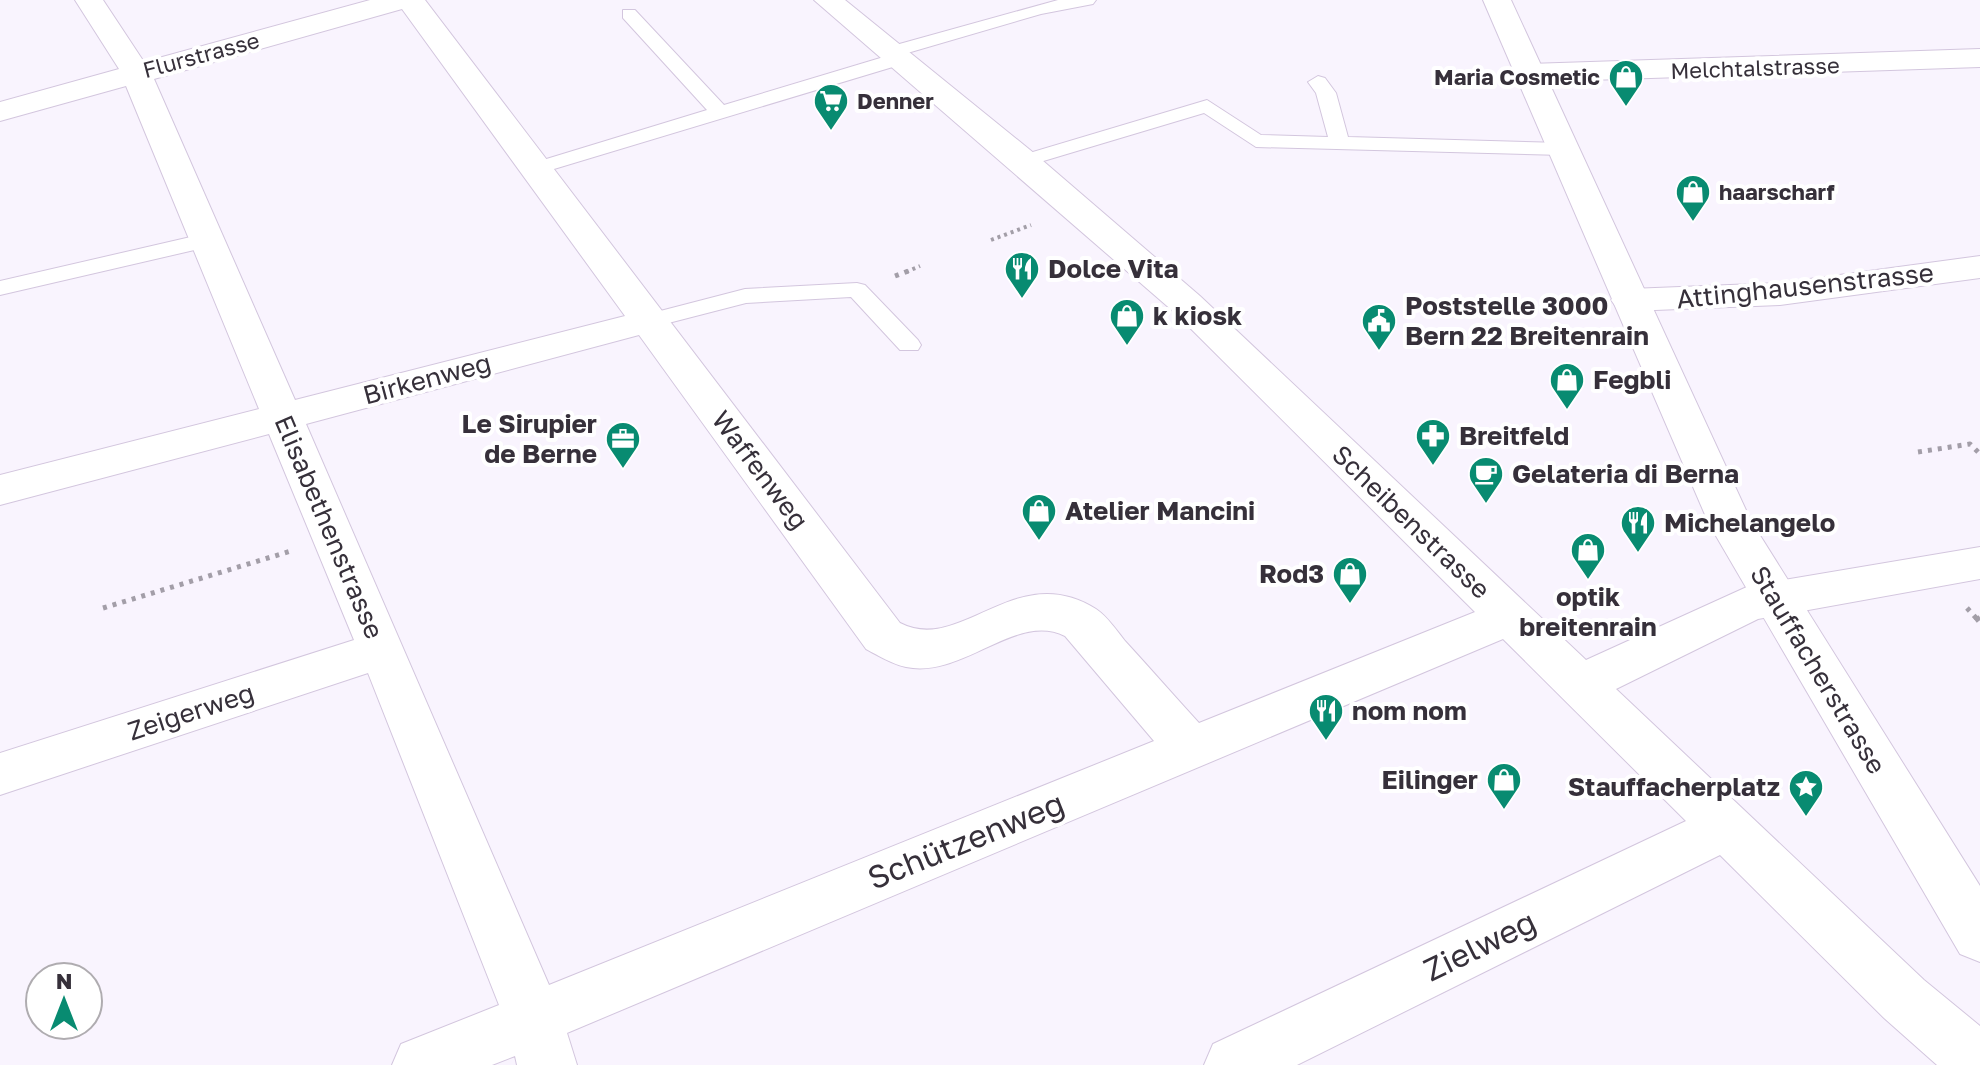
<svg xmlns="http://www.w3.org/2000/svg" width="1980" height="1065" viewBox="0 0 1980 1065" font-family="'Golos Text',sans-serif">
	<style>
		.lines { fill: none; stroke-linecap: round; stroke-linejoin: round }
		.service-casing { stroke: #d3c6de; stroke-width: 2 }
		.minor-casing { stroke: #d3c6de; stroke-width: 2 }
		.tertiary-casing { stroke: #d3c6de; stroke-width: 2 }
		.path-far2 { stroke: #a39ea8; stroke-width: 4; stroke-dasharray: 3 4; stroke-linecap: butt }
		.path-far1 { stroke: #a39ea8; stroke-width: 5; stroke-dasharray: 4 6; stroke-linecap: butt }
		.path { stroke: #a39ea8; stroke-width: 6; stroke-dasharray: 5 7; stroke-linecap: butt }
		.service { fill: #fff; fill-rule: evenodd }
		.minor { fill: #fff; fill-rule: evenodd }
		.tertiary { fill: #fff; fill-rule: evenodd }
		.labels { text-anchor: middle; stroke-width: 8; stroke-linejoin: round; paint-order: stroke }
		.far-street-label { font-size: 22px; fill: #36303a; stroke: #fff }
		.far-poi-label { font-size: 22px; font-weight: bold; fill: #36303a; stroke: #fff; text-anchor: start }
		.poi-label { font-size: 26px; font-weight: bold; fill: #36303a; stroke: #fff; text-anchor: start }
		.street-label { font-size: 26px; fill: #36303a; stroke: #fff }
		.near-street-label { font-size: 32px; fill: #36303a; stroke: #fff }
	</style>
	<rect width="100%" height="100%" fill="#f9f4fe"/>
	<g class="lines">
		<defs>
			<g id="service">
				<polygon points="1058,0 1096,0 1093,4 1041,14 904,54 909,59 906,63 544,172 537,174 526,168 530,164 707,110 623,18 623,10 635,10 724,105 887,56 883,52 885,48"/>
				<polygon points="1318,76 1325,78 1336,93 1348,137 1563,143 1573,149 1563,155 1256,147 1204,113 1030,165 1023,167 1013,161 1016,157 1207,100 1261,135 1328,137 1316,93 1308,82"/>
				<polygon points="208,233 219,240 216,245 0,295 0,281"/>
				<polygon points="857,283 865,285 918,340 921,345 918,350 900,350 851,297 746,303 649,328 637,321 641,316 745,289"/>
			</g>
			<g id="minor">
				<path d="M75,0H103L144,62L370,0H425L900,623C961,655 1016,558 1096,609C1107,616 1117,631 1125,641C1150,668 1174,696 1199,723L1475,612L1174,312L814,0H845L1035,154L1200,296L1586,660L1749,586L1980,547V579L1758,619L1616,689L1924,980L1980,1026V1065H1937L1884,1018L1720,855L1297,1065H1204L1213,1044L1686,821L1503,639L567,1033L577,1065H517L515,1056L492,1065H392L401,1044L499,1005L368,673L0,795V753L354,640L269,434L0,505V475L259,409L126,86L0,121V102L119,69ZM402,9L625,316L295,400L154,79ZM639,335L866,649C879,656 892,664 906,667C963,679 1016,611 1065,636L1154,741L549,985L306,424Z"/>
				<polygon points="1980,49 1980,67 1529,82 1518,79 1514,73 1518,67 1529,64"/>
				<polygon points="1980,256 1980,278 1780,305 1630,311 1617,308 1611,300 1617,292 1630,289 1780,283"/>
			</g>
			<polygon id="tertiary" points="1483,0 1511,0 1751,521 1980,886 1980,962 1960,954 1709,524"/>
		</defs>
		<use href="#service" class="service-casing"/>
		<use href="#minor" class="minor-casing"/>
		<use href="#tertiary" class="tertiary-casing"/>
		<g class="path-far2">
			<polyline points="991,240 1031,225"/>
			<polyline points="906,272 920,266"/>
		</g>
		<g class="path-far1">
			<polyline points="895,276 911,270"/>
			<polyline points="1918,452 1970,444 1980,454"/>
			<polyline points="103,608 291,551"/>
			<polyline points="1967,608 1977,619"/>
		</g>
		<polyline class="path" points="1976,617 1980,622"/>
		<use href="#service" class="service"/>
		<use href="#minor" class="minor"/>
		<use href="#tertiary" class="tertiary"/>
	</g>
	<defs>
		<symbol id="shop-pin" viewBox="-11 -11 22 30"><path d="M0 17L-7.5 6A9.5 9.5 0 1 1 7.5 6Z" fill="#088b71" stroke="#fff"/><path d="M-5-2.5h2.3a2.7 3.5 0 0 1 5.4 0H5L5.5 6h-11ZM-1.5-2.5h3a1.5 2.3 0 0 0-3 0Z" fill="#fff"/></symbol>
		<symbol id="supermarket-pin" viewBox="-11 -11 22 30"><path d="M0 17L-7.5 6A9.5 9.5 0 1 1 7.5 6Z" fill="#088b71" stroke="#fff"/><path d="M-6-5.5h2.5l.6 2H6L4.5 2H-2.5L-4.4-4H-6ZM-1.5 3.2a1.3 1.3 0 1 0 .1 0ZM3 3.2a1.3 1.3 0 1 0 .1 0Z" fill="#fff"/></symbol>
		<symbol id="restaurant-pin" viewBox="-11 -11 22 30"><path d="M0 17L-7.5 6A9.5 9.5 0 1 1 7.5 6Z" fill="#088b71" stroke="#fff"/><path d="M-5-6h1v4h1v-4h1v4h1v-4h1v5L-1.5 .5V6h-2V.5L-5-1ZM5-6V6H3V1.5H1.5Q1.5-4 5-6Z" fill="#fff"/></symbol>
		<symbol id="civic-pin" viewBox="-11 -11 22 30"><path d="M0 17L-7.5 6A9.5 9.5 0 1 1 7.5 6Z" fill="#088b71" stroke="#fff"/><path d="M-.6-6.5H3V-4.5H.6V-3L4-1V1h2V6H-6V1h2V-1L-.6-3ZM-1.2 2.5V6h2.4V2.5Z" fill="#fff"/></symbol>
		<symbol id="pharmacy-pin" viewBox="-11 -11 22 30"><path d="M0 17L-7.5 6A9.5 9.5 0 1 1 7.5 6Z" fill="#088b71" stroke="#fff"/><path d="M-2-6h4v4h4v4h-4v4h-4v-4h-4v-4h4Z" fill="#fff"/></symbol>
		<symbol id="office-pin" viewBox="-11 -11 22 30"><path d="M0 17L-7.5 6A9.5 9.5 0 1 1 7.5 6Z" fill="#088b71" stroke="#fff"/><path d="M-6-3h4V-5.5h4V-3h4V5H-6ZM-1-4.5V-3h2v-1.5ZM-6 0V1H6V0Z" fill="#fff"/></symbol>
		<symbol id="cafe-pin" viewBox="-11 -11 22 30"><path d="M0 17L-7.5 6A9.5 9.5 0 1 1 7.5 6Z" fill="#088b71" stroke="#fff"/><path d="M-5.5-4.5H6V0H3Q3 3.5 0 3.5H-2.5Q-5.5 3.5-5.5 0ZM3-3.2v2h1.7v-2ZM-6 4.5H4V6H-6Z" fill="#fff"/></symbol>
		<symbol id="sight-pin" viewBox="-11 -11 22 30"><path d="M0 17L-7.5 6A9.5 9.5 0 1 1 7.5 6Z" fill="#088b71" stroke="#fff"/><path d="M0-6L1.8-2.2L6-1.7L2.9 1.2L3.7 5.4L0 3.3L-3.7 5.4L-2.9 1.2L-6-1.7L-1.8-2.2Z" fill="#fff"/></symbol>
	</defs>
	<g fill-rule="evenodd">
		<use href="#shop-pin" x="1606" y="57" width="40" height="54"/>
		<use href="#supermarket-pin" x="811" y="81" width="40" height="54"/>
		<use href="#shop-pin" x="1673" y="172" width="40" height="54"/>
		<use href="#restaurant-pin" x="1002" y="249" width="40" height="54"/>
		<use href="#shop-pin" x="1107" y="296" width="40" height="54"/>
		<use href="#civic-pin" x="1359" y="301" width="40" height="54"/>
		<use href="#shop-pin" x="1547" y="360" width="40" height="54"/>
		<use href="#pharmacy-pin" x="1413" y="416" width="40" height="54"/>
		<use href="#office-pin" x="603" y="419" width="40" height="54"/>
		<use href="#cafe-pin" x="1466" y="454" width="40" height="54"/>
		<use href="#shop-pin" x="1019" y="491" width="40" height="54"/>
		<use href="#restaurant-pin" x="1618" y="503" width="40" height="54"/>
		<use href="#shop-pin" x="1568" y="530" width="40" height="54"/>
		<use href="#shop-pin" x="1330" y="554" width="40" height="54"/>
		<use href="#restaurant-pin" x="1306" y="691" width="40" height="54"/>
		<use href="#shop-pin" x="1484" y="760" width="40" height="54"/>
		<use href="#sight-pin" x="1786" y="767" width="40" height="54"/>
	</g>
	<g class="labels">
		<g class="far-street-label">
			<text transform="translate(201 55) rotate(-15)" y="8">Flurstrasse</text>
			<text transform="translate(1755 68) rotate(-2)" y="8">Melchtalstrasse</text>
		</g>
		<g class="far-poi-label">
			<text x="1600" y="85" text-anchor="end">Maria Cosmetic</text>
			<text x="857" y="109">Denner</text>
			<text x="1719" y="200">haarscharf</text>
		</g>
		<g class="poi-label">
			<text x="1048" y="278">Dolce Vita</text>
			<text x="1405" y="315">Poststelle 3000<tspan x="1405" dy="30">Bern 22 Breitenrain</tspan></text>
			<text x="1153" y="325">k kiosk</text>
			<text x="1593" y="389">Fegbli</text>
			<text x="597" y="433" text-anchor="end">Le Sirupier<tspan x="597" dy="30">de Berne</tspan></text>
			<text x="1459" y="445">Breitfeld</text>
			<text x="1512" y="483">Gelateria di Berna</text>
			<text x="1065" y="520">Atelier Mancini</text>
			<text x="1664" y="532">Michelangelo</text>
			<text x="1324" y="583" text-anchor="end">Rod3</text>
			<text x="1588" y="606" text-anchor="middle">optik<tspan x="1588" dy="30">breitenrain</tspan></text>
			<text x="1352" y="720">nom nom</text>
			<text x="1478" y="789" text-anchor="end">Eilinger</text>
			<text x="1780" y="796" text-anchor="end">Stauffacherplatz</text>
		</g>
		<g class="street-label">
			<text transform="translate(1805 286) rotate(-6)" y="9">Attinghausenstrasse</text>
			<text transform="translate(427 379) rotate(-15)" y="9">Birkenweg</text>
			<text transform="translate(760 470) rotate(53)" y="9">Waffenweg</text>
			<text transform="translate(1411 522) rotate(44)" y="9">Scheibenstrasse</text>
			<text transform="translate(329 527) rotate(67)" y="9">Elisabethenstrasse</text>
			<text transform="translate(1818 670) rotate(59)" y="9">Stauffacherstrasse</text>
			<text transform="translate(191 712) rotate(-18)" y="9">Zeigerweg</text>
		</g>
		<g class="near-street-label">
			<text transform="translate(966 841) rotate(-22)" y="11">Schützenweg</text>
			<text transform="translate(1480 946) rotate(-26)" y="11">Zielweg</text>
		</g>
	</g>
	<g transform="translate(64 1001)"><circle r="38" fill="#ffffff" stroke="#afacb0" stroke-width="2"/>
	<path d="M0-6L14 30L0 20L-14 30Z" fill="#088b71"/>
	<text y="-12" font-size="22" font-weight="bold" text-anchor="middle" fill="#36303a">N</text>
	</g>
</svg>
